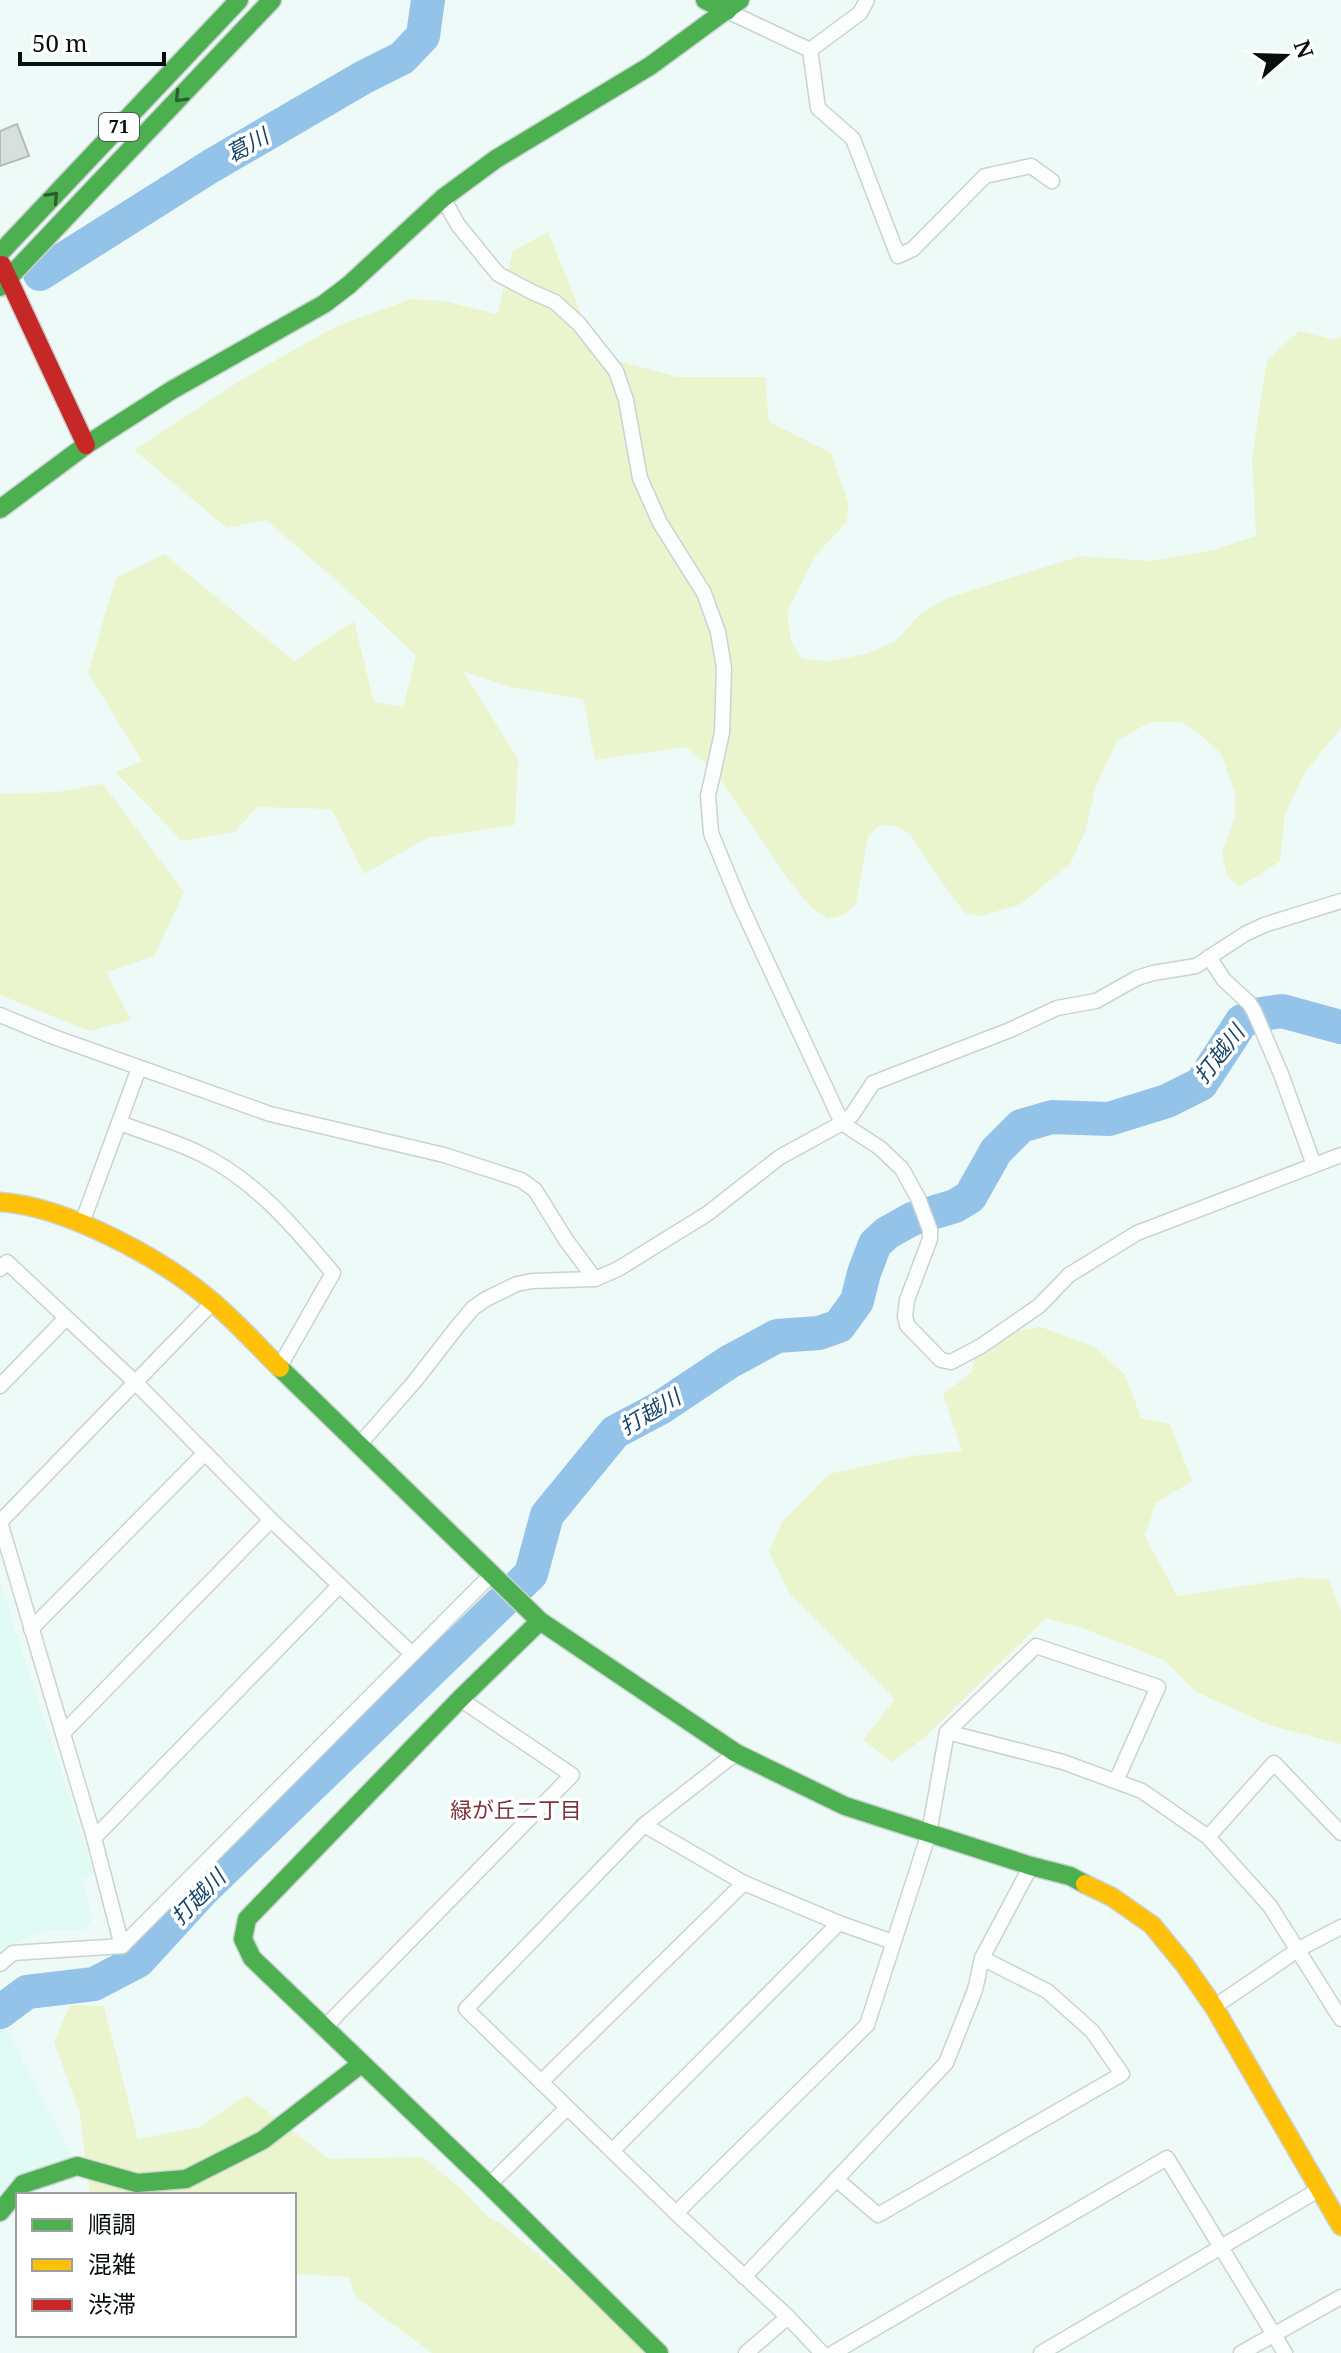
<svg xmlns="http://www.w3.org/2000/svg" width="1341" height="2353" viewBox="0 0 1341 2353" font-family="'Noto Serif','Noto Sans JP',serif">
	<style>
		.built { fill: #e0faf4 }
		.green { fill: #eaf5cd }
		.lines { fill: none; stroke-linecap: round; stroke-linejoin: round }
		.river { stroke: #93c3e8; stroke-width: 34 }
		.building { fill: #d7e0dc; stroke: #b2bbb7; stroke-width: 2 }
		.street-casing { stroke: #cad3d1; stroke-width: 17 }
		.fast-casing { stroke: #cad3d1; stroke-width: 21 }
		.slow-casing { stroke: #cad3d1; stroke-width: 21 }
		.jam-casing { stroke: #cad3d1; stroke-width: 21 }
		.street { stroke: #fcfefe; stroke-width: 14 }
		.fast { stroke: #4caf50; stroke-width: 18 }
		.slow { stroke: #ffc107; stroke-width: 18 }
		.jam { stroke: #c62828; stroke-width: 18 }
		.oneway { stroke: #295f2e }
		.labels { text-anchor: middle; stroke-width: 7; stroke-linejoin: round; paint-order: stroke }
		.shield { fill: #fff; stroke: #515756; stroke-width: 2 }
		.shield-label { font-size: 18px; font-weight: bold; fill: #060f0d }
		.water-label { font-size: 22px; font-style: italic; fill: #17466a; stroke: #fff }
		.neighbourhood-label { font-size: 22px; fill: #7b3439; stroke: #fff }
	</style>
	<rect width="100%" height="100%" fill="#eefaf7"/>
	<g class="built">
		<polygon points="0,1582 94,1874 83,1879 92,1920 85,1930 45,1930 0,1950"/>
		<polygon points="0,2017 77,2166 0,2198"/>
	</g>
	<g class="green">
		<polygon points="548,232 598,355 677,377 765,377 769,422 831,453 848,502 847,522 815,556 787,612 791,642 802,659 829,661 866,654 896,641 920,614 947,598 1080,556 1151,561 1213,550 1256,536 1252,458 1267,360 1299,331 1335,340 1341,336 1341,728 1305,772 1285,814 1280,861 1255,878 1238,886 1227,875 1222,853 1235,817 1235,793 1221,754 1201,735 1181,722 1150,722 1117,741 1096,786 1085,832 1070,864 1021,904 981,916 965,913 940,880 910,834 896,826 880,825 868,836 856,904 844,915 828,919 810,906 785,875 715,771 686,747 595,760 583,699 510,687 463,671 518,759 515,825 427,838 364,874 331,809 257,807 235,832 182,841 115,772 142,761 88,673 116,578 164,554 294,661 354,621 374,702 403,707 416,656 344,587 266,520 227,528 134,450 246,377 335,327 411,299 444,301 497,314 513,251"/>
		<polygon points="103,784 184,892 154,956 106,972 131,1020 89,1031 0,995 0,794 57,792"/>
		<polygon points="1041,1327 1095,1347 1126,1376 1141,1418 1170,1424 1192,1481 1156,1503 1145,1536 1177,1596 1298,1578 1329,1579 1341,1611 1341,1744 1272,1726 1196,1692 1164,1660 1082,1628 1046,1618 924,1738 892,1762 863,1740 895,1699 789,1593 769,1551 782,1522 829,1474 911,1456 962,1451 943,1394 972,1372 974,1359 1004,1333"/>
		<polygon points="70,2005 104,2006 138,2139 200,2127 246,2095 329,2159 423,2157 462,2190 488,2217 500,2223 603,2308 647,2353 432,2353 356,2297 349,2277 294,2274 294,2195 90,2195 80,2114 54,2042"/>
	</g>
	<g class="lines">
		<g class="river">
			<polyline points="40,274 211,166 364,77 402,58 423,36 428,0"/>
			<polyline points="0,2012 27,1992 94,1984 138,1961 203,1890 531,1574 547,1515 615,1432 660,1408 729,1362 777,1336 819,1333 839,1326 857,1301 864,1273 875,1244 887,1233 912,1219 955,1206 970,1197 996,1151 1021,1126 1052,1117 1109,1119 1167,1101 1201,1084 1242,1021 1261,1014 1282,1011 1341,1027"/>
		</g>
	</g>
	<polygon class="building" points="17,124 29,156 0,166 0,131"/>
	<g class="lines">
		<defs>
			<g id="street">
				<polyline points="727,11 810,50 818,108 853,139 898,256 913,249 985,176 1031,166 1052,181"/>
				<polyline points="810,50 860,13 867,0"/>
				<polyline points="443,198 458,225 498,274 532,292 555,302 579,324 616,371 626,400 640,478 660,523 704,593 718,632 724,668 722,733 708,796 711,833 741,906 842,1123 880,1148 902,1169 918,1198 930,1230 930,1239 907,1300 905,1316 907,1325 941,1360 951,1362 981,1346 1039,1306 1069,1275 1137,1233 1341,1155"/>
				<polyline points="1209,957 1224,980 1249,1003 1254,1011 1281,1074 1314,1165"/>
				<polyline points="0,1015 51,1036 270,1114 444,1155 521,1180 535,1190 566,1240 595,1279"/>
				<path d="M120,1123C146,1133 175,1141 201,1154C256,1181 294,1227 333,1273L280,1366"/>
				<polyline points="82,1223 139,1068"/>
				<polyline points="0,1269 7,1262 136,1383 271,1520 411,1653"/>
				<polyline points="0,1386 66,1318"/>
				<polyline points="359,1445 415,1381 457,1327 473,1308 486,1299 517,1284 532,1281 595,1279 618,1269 707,1214 780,1157 842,1123 852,1115 873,1083 1010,1030 1057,1008 1096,1001 1137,978 1153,973 1196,966 1245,934 1264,925 1341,901"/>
				<polyline points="31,1629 205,1453"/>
				<polyline points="947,1732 1063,1762 1142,1791 1208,1837 1270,1906 1341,2019"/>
				<polyline points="63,1733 271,1520"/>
				<polyline points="736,1753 644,1825 466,2009 676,2213 788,2317 822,2353"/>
				<polyline points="644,1825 744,1883 839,1923 893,1942"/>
				<polyline points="1208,1837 1274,1763 1341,1833"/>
				<polyline points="94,1838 340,1585"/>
				<polyline points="122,1946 94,1838 0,1522 213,1302"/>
				<polyline points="0,1964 13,1953 122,1946 492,1574"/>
				<polyline points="1214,2007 1299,1949 1341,1927"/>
				<polyline points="324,2028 572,1775 460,1699"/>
				<polyline points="541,2082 744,1883"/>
				<polyline points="612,2151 839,1923"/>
				<polyline points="836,2179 878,2215 1122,2074 1092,2031 1047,1991 982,1958"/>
				<polyline points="489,2185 567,2108"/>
				<polyline points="676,2213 867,2025 929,1833 947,1732 1036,1646 1158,1687 1116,1781"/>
				<polyline points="744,2277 946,2063 975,1990 982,1958 1031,1866"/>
				<polyline points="746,2353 788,2317"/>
				<polyline points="833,2353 1167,2158 1285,2353"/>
				<polyline points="1041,2353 1320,2189"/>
				<polyline points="1241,2353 1341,2297"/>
			</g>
			<g id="fast">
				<polyline points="705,0 727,11"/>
				<polyline points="0,253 239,0"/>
				<polyline points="0,287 272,0"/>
				<polyline points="0,509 86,445 172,390 324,304 349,285 443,198 496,159 650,66 740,0"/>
				<polyline points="280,1368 540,1621 736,1753 845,1806 1031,1866 1070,1876 1085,1884"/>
				<polyline points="540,1621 460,1699 247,1919 243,1939 252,1958 489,2185 659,2353"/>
				<polyline points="0,2212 23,2184 77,2166 137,2183 186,2179 263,2140 361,2064"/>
			</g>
			<g id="slow">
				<path d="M0,1202C66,1206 165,1260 214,1303C237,1323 258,1346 280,1368"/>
				<polyline points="1085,1884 1112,1897 1152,1925 1184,1964 1214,2007 1341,2226"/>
			</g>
			<polyline id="jam" points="2,265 86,445"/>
		</defs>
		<use href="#street" class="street-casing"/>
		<use href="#fast" class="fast-casing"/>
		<use href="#slow" class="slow-casing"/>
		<use href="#jam" class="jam-casing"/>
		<use href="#street" class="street"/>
		<use href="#fast" class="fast"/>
		<use href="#slow" class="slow"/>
		<use href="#jam" class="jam"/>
	</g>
	<defs><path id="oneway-chevron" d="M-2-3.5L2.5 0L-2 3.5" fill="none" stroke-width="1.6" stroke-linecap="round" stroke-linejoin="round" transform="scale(2)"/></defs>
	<g class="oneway">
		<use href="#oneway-chevron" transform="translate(180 97) rotate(134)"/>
		<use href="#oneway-chevron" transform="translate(53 197) rotate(-47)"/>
	</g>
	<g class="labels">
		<rect class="shield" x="99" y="113" width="40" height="28" rx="6"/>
		<g class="shield-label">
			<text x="119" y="133">71</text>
		</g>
		<g class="water-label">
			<text transform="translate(247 145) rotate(-29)" y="8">葛川</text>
			<text transform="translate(1219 1054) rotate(-52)" y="8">打越川</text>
			<text transform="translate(650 1412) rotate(-31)" y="8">打越川</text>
			<text transform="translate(198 1897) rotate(-46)" y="8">打越川</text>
		</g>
		<g class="neighbourhood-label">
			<text x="516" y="1818">緑が丘二丁目</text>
		</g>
	</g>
	<rect x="16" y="2193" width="280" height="144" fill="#ffffff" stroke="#9b9f9e" stroke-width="2"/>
	<rect x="32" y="2219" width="40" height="12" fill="#4caf50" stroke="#9b9f9e" stroke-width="2"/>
	<text x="88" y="2233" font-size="24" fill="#060f0d">順調</text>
	<rect x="32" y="2259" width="40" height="12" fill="#ffc107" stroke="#9b9f9e" stroke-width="2"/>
	<text x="88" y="2273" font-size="24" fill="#060f0d">混雑</text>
	<rect x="32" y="2299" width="40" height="12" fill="#c62828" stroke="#9b9f9e" stroke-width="2"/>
	<text x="88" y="2313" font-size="24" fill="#060f0d">渋滞</text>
	<g transform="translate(1285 56) rotate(70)" stroke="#ffffff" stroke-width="6" paint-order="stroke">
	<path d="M0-6L14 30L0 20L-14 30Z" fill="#060f0d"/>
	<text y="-12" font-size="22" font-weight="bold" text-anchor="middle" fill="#060f0d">N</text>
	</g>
	<path d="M20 52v12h144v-12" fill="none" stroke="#060f0d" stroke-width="4"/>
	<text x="32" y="52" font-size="24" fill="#060f0d" stroke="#ffffff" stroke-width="6" paint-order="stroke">50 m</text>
</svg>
